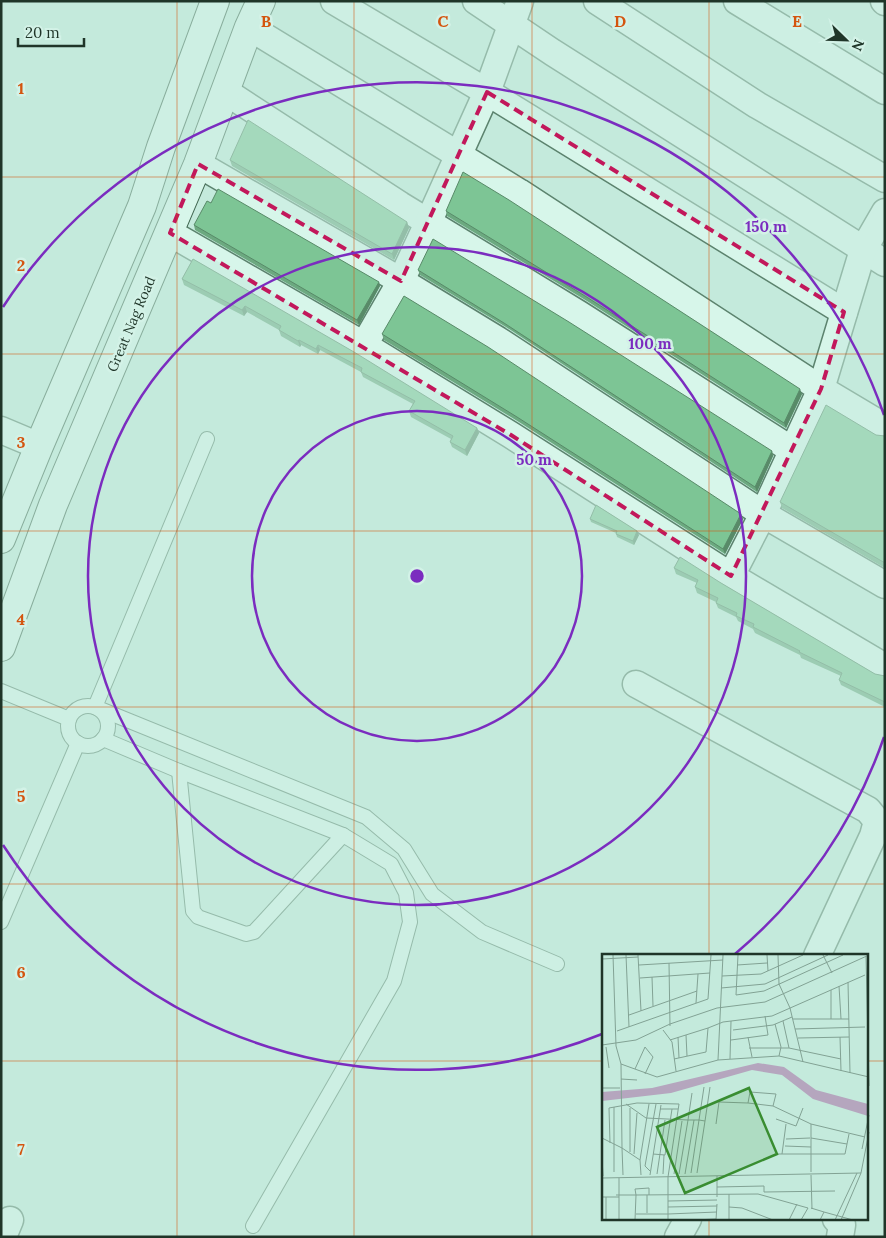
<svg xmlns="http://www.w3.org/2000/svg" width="886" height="1238" viewBox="0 0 886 1238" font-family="Lora,serif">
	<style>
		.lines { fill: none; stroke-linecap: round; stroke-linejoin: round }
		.service-casing { stroke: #5c836e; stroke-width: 16 }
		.minor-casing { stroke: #5c836e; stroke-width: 29 }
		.secondary-casing { stroke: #3f654f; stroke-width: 30 }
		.service { stroke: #d7f6ea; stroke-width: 14 }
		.minor { stroke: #d7f6ea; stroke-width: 26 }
		.secondary { stroke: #d7f6ea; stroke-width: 28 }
		.wall { fill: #6ca980 }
		.shaded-wall { fill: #588a68 }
		.building { fill: #7dc595; stroke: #588a68 }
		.marked { fill: none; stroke: #c2185b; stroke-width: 4; stroke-dasharray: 10 6; stroke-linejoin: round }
		.grid { fill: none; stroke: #d4550f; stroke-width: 1; stroke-opacity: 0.55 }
		.ring { fill: none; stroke: #7b2cbf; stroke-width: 2.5 }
		.labels { text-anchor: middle; stroke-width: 5; stroke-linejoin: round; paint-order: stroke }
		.street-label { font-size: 14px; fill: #1f3528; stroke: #d3f2e7 }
		.inset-road { fill: none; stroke: #82a294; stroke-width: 1 }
		.view { fill: #398d31; fill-opacity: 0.15; stroke: #398d31; stroke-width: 2.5 }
		.inset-edge { fill: none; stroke: #1f3528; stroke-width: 2.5 }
		.grid-label { font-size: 16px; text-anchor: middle; font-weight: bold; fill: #d4550f; stroke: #d3f2e7; stroke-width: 5; stroke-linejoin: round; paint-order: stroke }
		.centre { fill: #7b2cbf; stroke: #d3f2e7; stroke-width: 2.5 }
		.ring-label { font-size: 15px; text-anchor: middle; font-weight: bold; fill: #7b2cbf; stroke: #d3f2e7; stroke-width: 5; stroke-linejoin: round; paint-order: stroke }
	</style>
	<rect width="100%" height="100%" fill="#c4eadc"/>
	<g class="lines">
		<defs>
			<g id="service">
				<polyline points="207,439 95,707 366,817 404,849 432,894 482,932 557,964"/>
				<polyline points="1,691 69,719"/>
				<circle cx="88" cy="726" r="20"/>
				<polyline points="103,739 179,771 343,835 391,864 406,893 410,922 394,981 253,1226"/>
				<polyline points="179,771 193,911 198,917 246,934 254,932 343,835"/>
				<polyline points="1,922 78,743"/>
			</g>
			<g id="minor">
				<polyline points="334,1 487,92 844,312"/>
				<polyline points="476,1 552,52 885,263"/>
				<polyline points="597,1 757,105 885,179"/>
				<polyline points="737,1 885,91"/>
				<polyline points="884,1 885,2"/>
				<polyline points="226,92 400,205 579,314 792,450"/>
				<polyline points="198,164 401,281 498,340 763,514 821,389 519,192 249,27"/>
				<polyline points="885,212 863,250 821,389 885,427"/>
				<polyline points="170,233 364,345 511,435 731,576 763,514 885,585"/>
				<polyline points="364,345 401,281 428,223 487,92 520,1"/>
				<polyline points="1,430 39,446"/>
				<polyline points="731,576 885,667"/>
				<polyline points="636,684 868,810 877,821 873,836 817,956"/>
				<polyline points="836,1219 842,1225 840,1237"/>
				<polyline points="3,1237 10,1220"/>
				<polyline points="678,1237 688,1219"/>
			</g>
			<g id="secondary">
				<polyline points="1,539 39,446 142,206 161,147 215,1"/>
				<polyline points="1,647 53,505 198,164 249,27 261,1"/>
			</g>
		</defs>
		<use href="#service" class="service-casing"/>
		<use href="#minor" class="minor-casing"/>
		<use href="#secondary" class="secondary-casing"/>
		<use href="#service" class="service"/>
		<use href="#minor" class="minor"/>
		<use href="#secondary" class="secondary"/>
	</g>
	<g class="wall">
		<polygon points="230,160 407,222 409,228 394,260 232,166"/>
		<polygon points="446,211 802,394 786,428 587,301 447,216"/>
		<polygon points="194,225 380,286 359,325 195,230"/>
		<polygon points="193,259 477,428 479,433 467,456 452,447 450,442 451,439 411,417 409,411 413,404 363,377 361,372 320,350 318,354 301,345 300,347 281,336 279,330 247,312 244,316 184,285 182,279"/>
		<polygon points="418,270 772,451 773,456 757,492 506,327 420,275"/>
		<polygon points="382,334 741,514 743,519 725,554 519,422 384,340"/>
		<polygon points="876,435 885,436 885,568 782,508 780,502"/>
		<polygon points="590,519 639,535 634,545 617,537 616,533 591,522"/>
		<polygon points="674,568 721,583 875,674 885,676 885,707 841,685 839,680 841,676 801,658 800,655 755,633 753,629 738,621 736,617 718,608 716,603 716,602 697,593 695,587 697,583 676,574"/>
	</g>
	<g class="shaded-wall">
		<polygon points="407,222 409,228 394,260 392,254"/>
		<polygon points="379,282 380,286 359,325 357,320"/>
		<polygon points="245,306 247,312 244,316 242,310"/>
		<polygon points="299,340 301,345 300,347 298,341"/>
		<polygon points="318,345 320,350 318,354 316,349"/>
		<polygon points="800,389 802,394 786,428 784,423"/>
		<polygon points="477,428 479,433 467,456 465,450"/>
		<polygon points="772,451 773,456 757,492 755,487"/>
		<polygon points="741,514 743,519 725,554 723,549"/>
		<polygon points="637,531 639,535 634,545 633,541"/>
	</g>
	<g class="building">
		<polygon points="248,120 407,222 392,254 230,160"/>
		<polygon points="463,172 509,200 800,389 784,423 585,296 446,211"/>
		<polygon points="218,189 379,282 357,320 194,225 207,201 211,203"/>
		<polygon points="433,239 569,322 772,451 755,487 504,323 418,270"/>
		<polygon points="193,259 354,352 477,428 465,450 450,442 453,436 409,411 415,401 361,372 362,368 318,345 316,349 299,340 298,341 279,330 281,326 245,306 242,310 182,279"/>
		<polygon points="404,296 488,347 741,514 723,549 517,417 382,334"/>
		<polygon points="826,405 876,435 885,436 885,563 780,502"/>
		<polygon points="596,505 637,531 633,541 616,534 617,531 590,519"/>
		<polygon points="680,557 721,583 875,674 885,676 885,702 839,680 842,673 799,652 800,651 753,627 754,624 736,616 737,613 716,603 718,598 695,587 698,580 674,568"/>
	</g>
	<path d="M0 0H886V1238H0ZM487,92L844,312L821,389L731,576L511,435L170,233L198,164L401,281Z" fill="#c4eadc" fill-opacity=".55" fill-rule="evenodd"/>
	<path class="marked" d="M487,92L844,312L821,389L731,576L511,435L170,233L198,164L401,281Z"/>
	<path class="grid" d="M177,1V1237M354,1V1237M532,1V1237M709,1V956M1,177H885M1,354H885M1,531H885M1,707H885M1,884H885M1,1061H604M867,1061H885M709,1219V1237"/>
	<g class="ring">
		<circle cx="417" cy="576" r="165"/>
		<circle cx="417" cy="576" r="329"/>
		<path d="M884 737A494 494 0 0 1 735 954M602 1034A494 494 0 0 1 3 845M3 307A494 494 0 0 1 884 415"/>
	</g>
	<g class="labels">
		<g class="street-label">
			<text transform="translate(131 324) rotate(-67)" y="5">Great Nag Road</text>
		</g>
	</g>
	<g transform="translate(602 954)">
		<rect width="266" height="266" fill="#c4eadc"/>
		<path d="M156,109L182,113L214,136L266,150V162L211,145L180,121L150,116L69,139L0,147V138L50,134Z" fill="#b5a6be"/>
		<path class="inset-road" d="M11,1L14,92M24,1L27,73M36,1L39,57M121,1L116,106L177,102L267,123M136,1L134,41L162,37L241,1M165,1L166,17M176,1L177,30L188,54L201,108M221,1L230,19M264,2L267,132M0,5L36,3M67,9L68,72M37,11L121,6M135,11L165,9M120,22L159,20L201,1M50,23L51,52M38,24L108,19M246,28L248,119M237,32L239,65M119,34L163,30L226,1M229,36V65M94,49L96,20M27,61L95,37M191,65H247M181,67L187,94M173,70L179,93L177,102M193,75L263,73M61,76L70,88L74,117M131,76L171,71L190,63M15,77L106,45L109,1M84,81L85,102M76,83L77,104M146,83L150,103M238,83L239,117M196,84L247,83M68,86L106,74M129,86L166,81L163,62M0,91L34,86L68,70L115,54L163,48L267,1M4,93L7,114M147,94H187L239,105M72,105L104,98L106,74L121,68L170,62L263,21M128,105L129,67M19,110L55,123L116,106M33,115L43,93L51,103L43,120M19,125L35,126M0,134H18M146,149L148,138L174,140L171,152M24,150L44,164L86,166L90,139M12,153V218M58,155H76M174,165L194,172L201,154M103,167L108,133M114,170L117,148L146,149L171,152L209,170L263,183M209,170V218M0,184L20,194L19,110L14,92M209,184L245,190M184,185L208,184M8,189L7,154L35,149L77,150L66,223V260H34M183,192L209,193M260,195L267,161M28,198V154M32,200L35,159M51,200L63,201L70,155M174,200H243L247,180M180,200L184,170M0,204L1,222M38,206L47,150M48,217L43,212L54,150M95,219L103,167L97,166L102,133M55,220L63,166M61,220L62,201M72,220L80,167M77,220L86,166H97L89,219M83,220L92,166M21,221L20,194L38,206L39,221M48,221L59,151M209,221L210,255M0,224L259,219L267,178M115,233L162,232V238L233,237M14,241H34L33,235L47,234V241M0,243H17M4,243V266M115,243V222M66,247L115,246M66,253L115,252M127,253L140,254L171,266M209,254L222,258L218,266M222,258L251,266M45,259V241M17,266V224M33,266L34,241L156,240L206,254L199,266M66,266V260L115,258M92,266L114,265M114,266L115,250M127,266V240M187,266L195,250M233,266L255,219M239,266L259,219"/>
		<path class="view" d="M147,134L175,200L83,239L55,173Z"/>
		<rect width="266" height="266" class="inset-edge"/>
	</g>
	<g class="grid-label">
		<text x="266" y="27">B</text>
		<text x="443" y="27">C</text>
		<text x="620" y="27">D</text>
		<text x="797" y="27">E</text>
		<text x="21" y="94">1</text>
		<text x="21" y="271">2</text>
		<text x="21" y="448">3</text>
		<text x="21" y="625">4</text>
		<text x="21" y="802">5</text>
		<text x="21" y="978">6</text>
		<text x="21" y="1155">7</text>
	</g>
	<circle cx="417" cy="576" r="8" class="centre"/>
	<g class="ring-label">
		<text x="766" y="232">150 m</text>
		<text x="650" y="349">100 m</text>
		<text x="534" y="465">50 m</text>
	</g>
	<rect width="886" height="1238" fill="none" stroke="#1f3528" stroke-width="5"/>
	<g transform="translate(846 40) rotate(113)" stroke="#d3f2e7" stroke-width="4" paint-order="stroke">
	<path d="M0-4L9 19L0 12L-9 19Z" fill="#1f3528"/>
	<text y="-8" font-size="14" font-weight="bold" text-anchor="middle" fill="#1f3528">N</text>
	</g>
	<path d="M18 38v8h66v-8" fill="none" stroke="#1f3528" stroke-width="2.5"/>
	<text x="25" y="38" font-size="15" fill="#1f3528" stroke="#d3f2e7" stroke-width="4" paint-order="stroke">20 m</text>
</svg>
